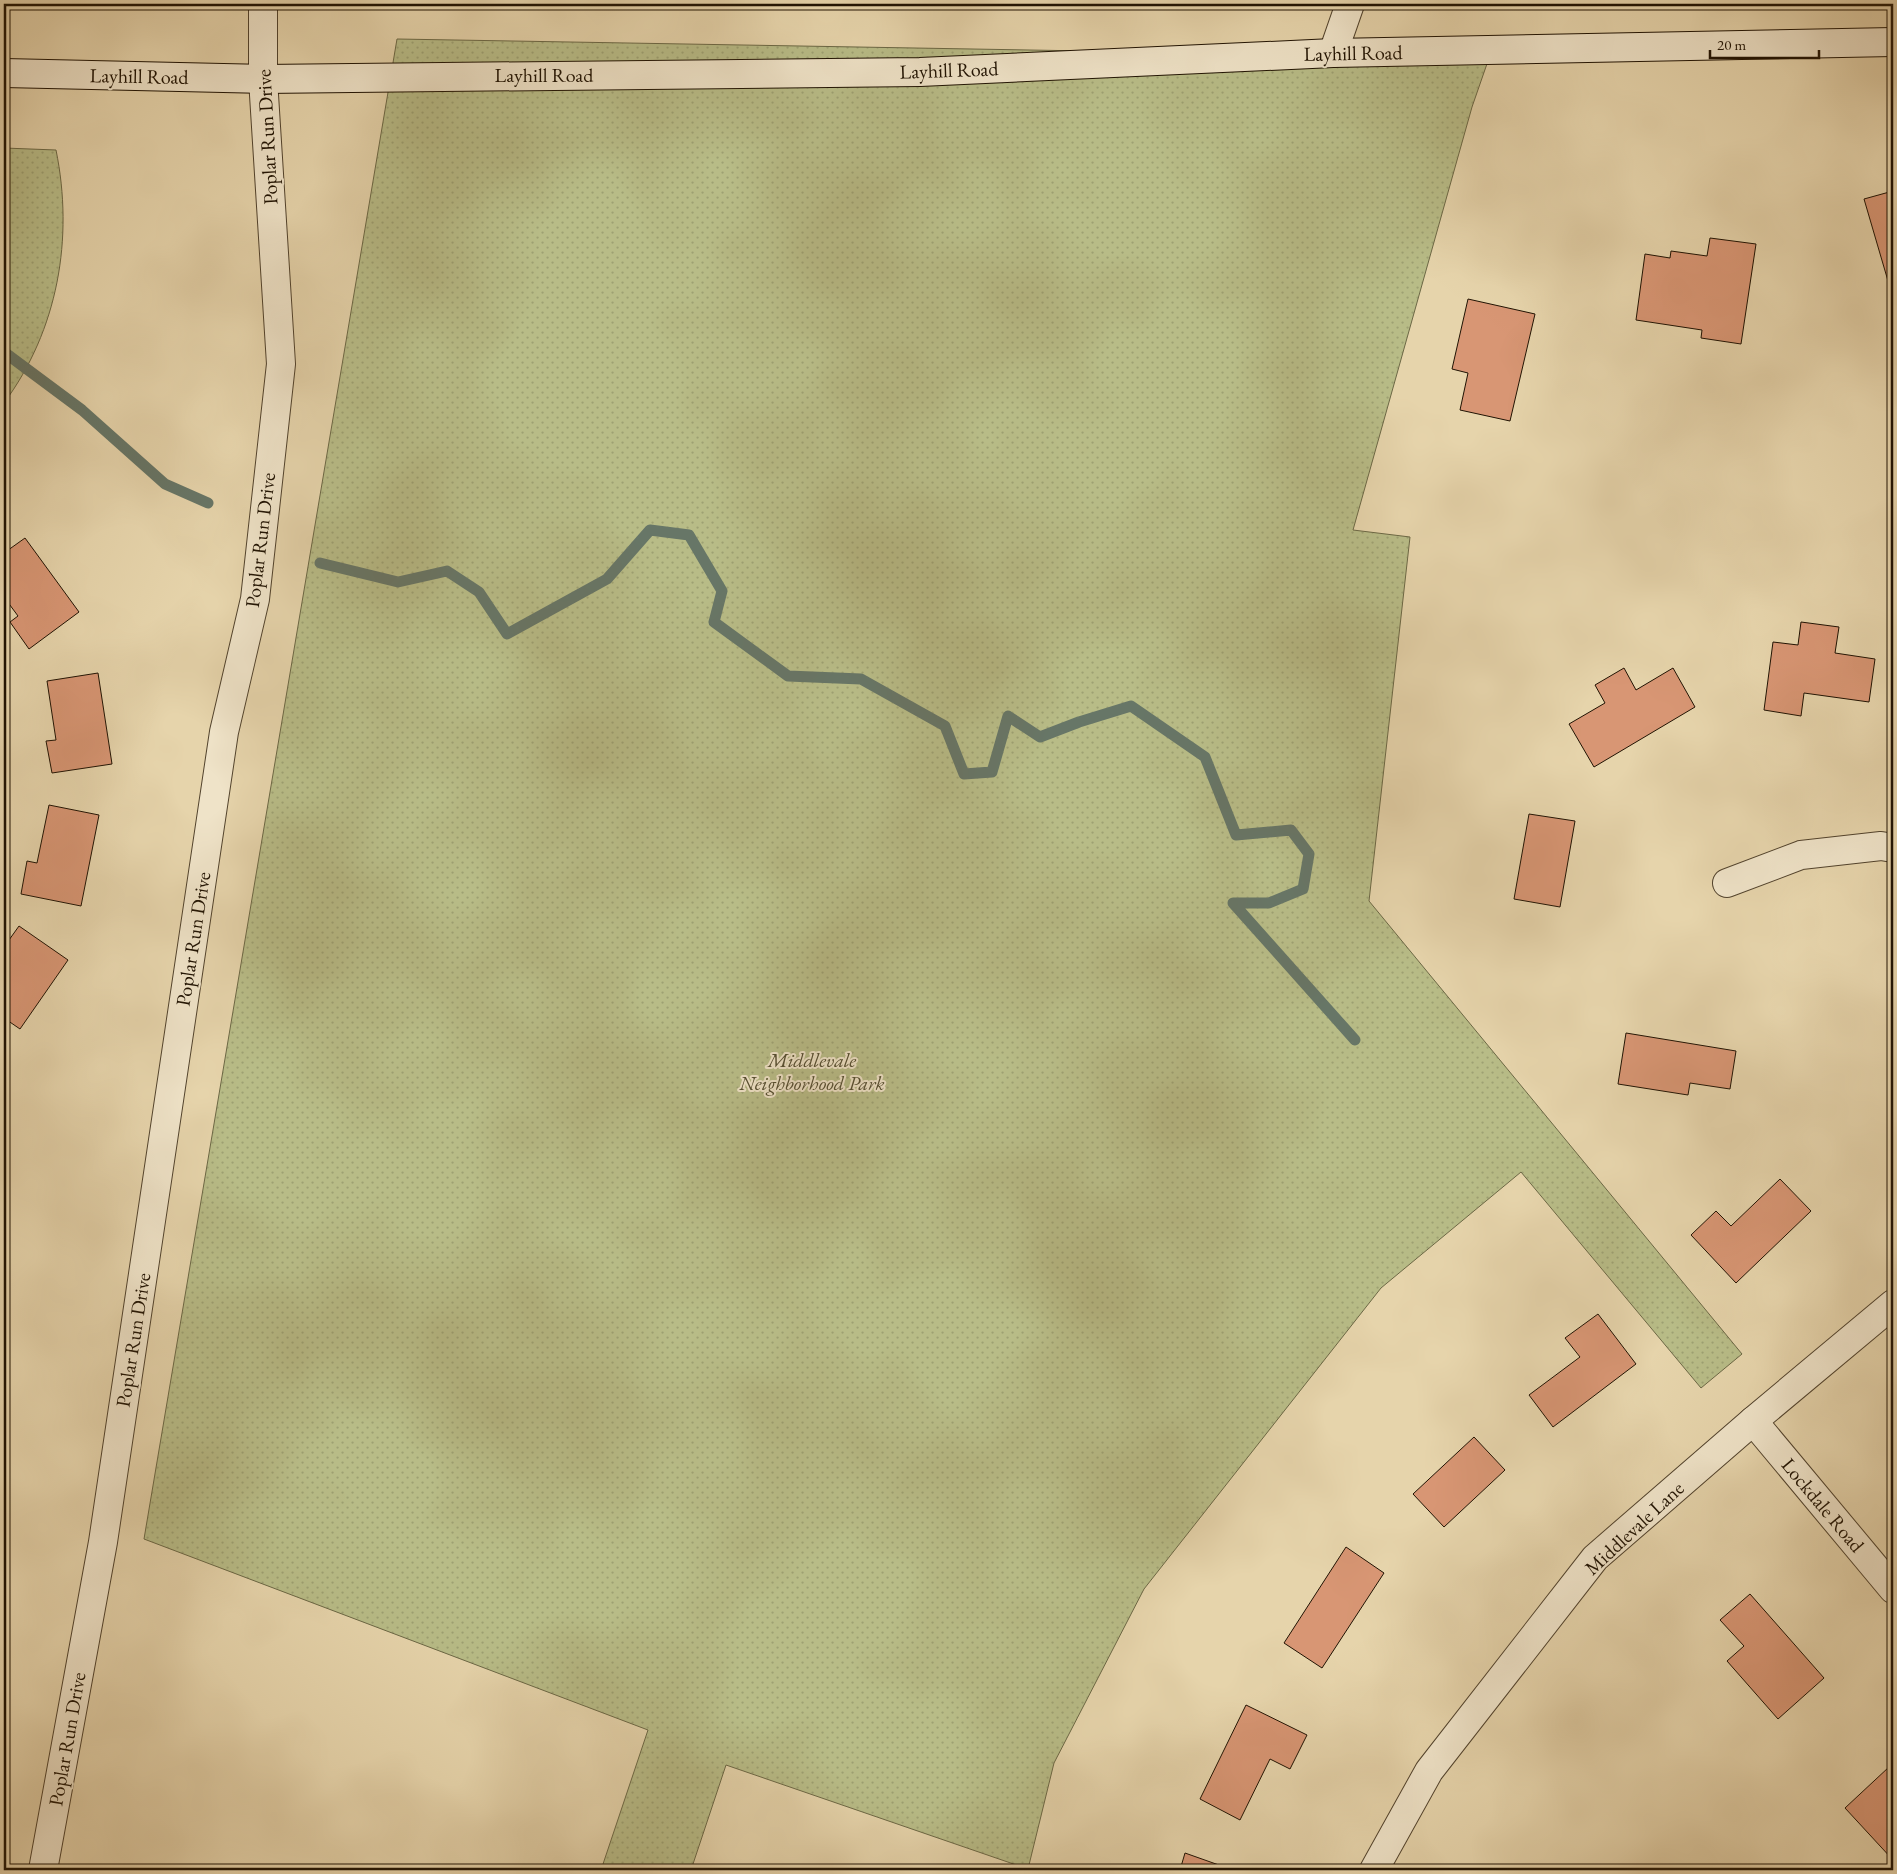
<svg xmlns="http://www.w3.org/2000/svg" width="1897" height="1874" viewBox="0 0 1897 1874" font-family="'EB Garamond',serif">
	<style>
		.park { fill: url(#park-dots); stroke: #6c6845 }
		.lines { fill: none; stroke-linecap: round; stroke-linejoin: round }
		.stream { stroke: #677667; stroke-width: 11 }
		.building { fill: #d89674; stroke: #201303 }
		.minor-casing { stroke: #52432d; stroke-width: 30 }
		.tertiary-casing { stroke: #52432d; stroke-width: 30 }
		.secondary-casing { stroke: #201303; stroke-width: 30 }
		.minor { stroke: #efe3c8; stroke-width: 28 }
		.tertiary { stroke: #efe3c8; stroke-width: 28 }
		.secondary { stroke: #efe3c8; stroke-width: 28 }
		.labels { text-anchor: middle; stroke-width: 4; stroke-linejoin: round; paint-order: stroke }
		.street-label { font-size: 20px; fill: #201303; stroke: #efe3c8 }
		.park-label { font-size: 20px; font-style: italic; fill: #554e31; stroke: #efe3c8 }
	</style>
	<defs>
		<pattern id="park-dots" width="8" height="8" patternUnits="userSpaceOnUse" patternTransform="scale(1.25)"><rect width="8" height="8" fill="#b8bc87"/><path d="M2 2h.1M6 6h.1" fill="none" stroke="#9ea173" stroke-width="1.8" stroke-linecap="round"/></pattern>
	</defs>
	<rect width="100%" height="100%" fill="#e6d4ab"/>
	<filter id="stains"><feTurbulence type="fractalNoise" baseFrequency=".004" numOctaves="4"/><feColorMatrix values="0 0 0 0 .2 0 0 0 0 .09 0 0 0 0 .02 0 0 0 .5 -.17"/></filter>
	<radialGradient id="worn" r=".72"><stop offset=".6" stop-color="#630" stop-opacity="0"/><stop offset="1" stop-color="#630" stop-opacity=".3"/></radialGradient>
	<g class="park">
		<polygon points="397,39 1489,58 1472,107 1353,530 1410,537 1369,901 1742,1354 1701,1388 1521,1172 1381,1288 1144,1589 1054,1763 1028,1869 726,1765 691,1870 601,1870 648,1730 144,1539"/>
		<path d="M4,148L56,150C74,238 58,330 4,403Z"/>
	</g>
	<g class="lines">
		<g class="stream">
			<polyline points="4,352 82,410 165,484 208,503"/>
			<polyline points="320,563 398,582 447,571 479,592 507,634 607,579 650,530 689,535 722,591 714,622 788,676 861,679 945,726 964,774 992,772 1008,716 1040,737 1079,722 1131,706 1205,757 1236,835 1291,830 1309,854 1303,889 1269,903 1233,903 1355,1040"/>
		</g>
	</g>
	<g class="building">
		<polygon points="1893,191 1893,298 1864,199"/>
		<polygon points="1710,238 1756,244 1741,344 1701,338 1702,330 1636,320 1645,254 1670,258 1671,251 1707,256"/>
		<polygon points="1468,299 1535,314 1510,421 1460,410 1468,373 1452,369"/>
		<polygon points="25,538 79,612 29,649 10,622 18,616 4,597 4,553"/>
		<polygon points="1801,622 1839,627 1835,653 1875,659 1869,702 1804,693 1801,716 1764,710 1773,642 1798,645"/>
		<polygon points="1624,668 1636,690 1673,668 1695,707 1594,767 1569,724 1605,703 1595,685"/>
		<polygon points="98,673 112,764 52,773 46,741 56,740 47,681"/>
		<polygon points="49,805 99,815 81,906 21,894 27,861 37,863"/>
		<polygon points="1529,814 1575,821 1560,907 1514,899"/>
		<polygon points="19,926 68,960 20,1029 4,1018 4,947"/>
		<polygon points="1626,1033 1736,1051 1730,1089 1690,1083 1688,1095 1618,1084"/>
		<polygon points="1780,1179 1811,1211 1736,1283 1691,1235 1716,1211 1731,1226"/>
		<polygon points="1598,1314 1636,1364 1553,1427 1529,1395 1580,1357 1565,1338"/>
		<polygon points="1474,1437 1505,1470 1444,1527 1413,1494"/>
		<polygon points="1346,1547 1384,1573 1322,1668 1284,1643"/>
		<polygon points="1750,1594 1824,1678 1778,1719 1727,1661 1744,1646 1720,1620"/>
		<polygon points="1246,1705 1307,1735 1290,1769 1270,1759 1240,1820 1200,1799"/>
		<polygon points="1889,1767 1893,1771 1893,1860 1845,1808"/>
		<polygon points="1185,1853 1233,1870 1180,1870"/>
	</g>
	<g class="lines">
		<defs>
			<g id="minor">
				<polyline points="1333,53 1350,4"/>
				<polyline points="1727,883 1801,855 1881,846 1893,848"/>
				<polyline points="1753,1421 1893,1589"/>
				<polyline points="1374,1870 1429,1771 1595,1558 1753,1421 1893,1304"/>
			</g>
			<polyline id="tertiary" points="43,1870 103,1542 224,732 255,599 281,364 263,79 263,4"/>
			<polyline id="secondary" points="4,73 263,79 920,72 1333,53 1893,42"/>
		</defs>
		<use href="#minor" class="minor-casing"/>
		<use href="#tertiary" class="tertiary-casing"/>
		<use href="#secondary" class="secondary-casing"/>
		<use href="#minor" class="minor"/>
		<use href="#tertiary" class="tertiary"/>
		<use href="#secondary" class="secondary"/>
	</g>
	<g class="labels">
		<g class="street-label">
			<text transform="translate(1353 53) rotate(-1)" y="7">Layhill Road</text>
			<text transform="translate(949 70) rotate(-2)" y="7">Layhill Road</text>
			<text x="544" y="82">Layhill Road</text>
			<text transform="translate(139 76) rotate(1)" y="7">Layhill Road</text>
			<text transform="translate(267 137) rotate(-93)" y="7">Poplar Run Drive</text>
			<text transform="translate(260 540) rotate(-83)" y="7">Poplar Run Drive</text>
			<text transform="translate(193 939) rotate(-81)" y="7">Poplar Run Drive</text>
			<text transform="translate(133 1340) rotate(-81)" y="7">Poplar Run Drive</text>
			<text transform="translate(1823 1505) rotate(50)" y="7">Lockdale Road</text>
			<text transform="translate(1634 1528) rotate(-43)" y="7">Middlevale Lane</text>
			<text transform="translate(67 1739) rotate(-80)" y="7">Poplar Run Drive</text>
		</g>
		<g class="park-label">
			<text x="812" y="1067">Middlevale<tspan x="812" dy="23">Neighborhood Park</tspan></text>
		</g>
	</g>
	<rect width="1897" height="1874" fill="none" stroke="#e6d4ab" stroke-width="20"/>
	<rect x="5" y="5" width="1887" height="1864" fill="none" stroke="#201303" stroke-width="2.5"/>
	<rect x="10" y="10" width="1877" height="1854" fill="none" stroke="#201303"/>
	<path d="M1710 50v8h109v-8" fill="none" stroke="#201303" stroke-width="2.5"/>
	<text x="1717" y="50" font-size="15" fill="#201303" stroke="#efe3c8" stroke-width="4" paint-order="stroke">20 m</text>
	<rect width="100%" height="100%" filter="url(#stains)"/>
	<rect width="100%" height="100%" fill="url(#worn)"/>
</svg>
